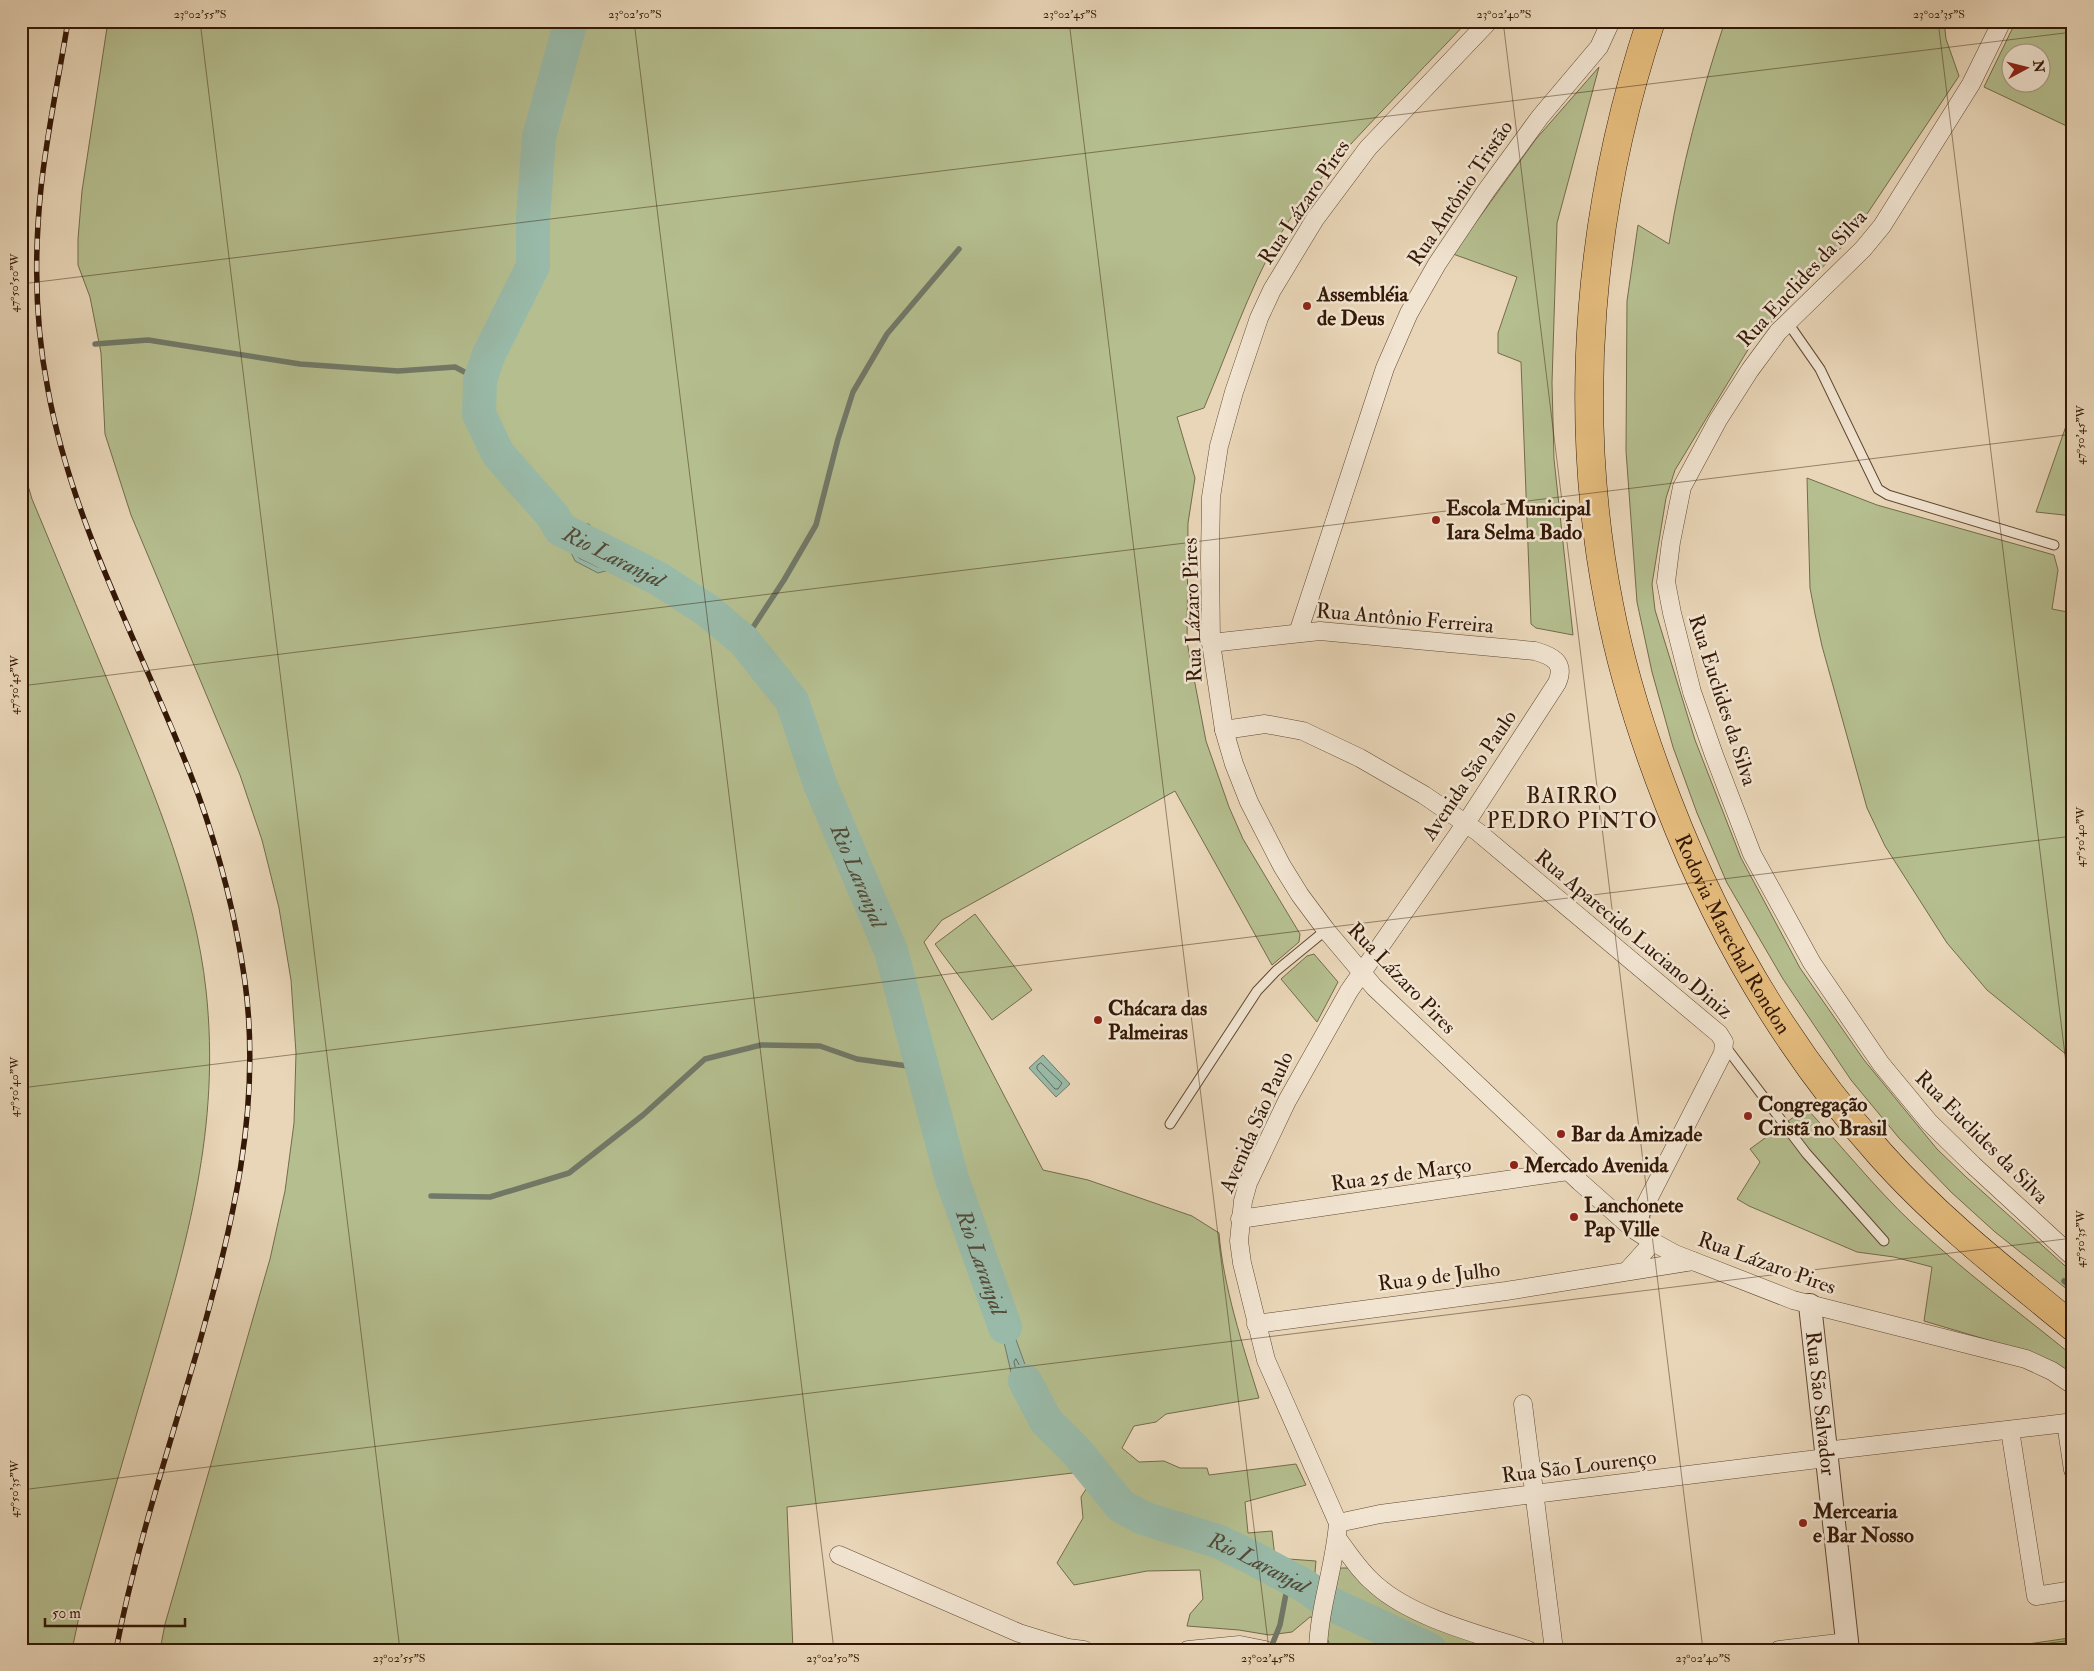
<svg xmlns="http://www.w3.org/2000/svg" width="2094" height="1671" viewBox="0 0 2094 1671" font-family="'IM FELL Double Pica',serif">
	<style>
		.green { fill: #b5be8f; stroke: #746b4a; fill-rule: evenodd }
		.water { fill: #99baa9; stroke: #717968 }
		.lines { fill: none; stroke-linecap: round; stroke-linejoin: round }
		.shore { stroke: #666958; stroke-width: 1 }
		.stream { stroke: #717968; stroke-width: 5.5 }
		.river { stroke: #99baa9; stroke-width: 34 }
		.service-casing { stroke: #614832; stroke-width: 11 }
		.minor-casing { stroke: #614832; stroke-width: 19 }
		.tertiary-casing { stroke: #614832; stroke-width: 24 }
		.primary-casing { stroke: #341806; stroke-width: 29 }
		.service { stroke: #f1e4d1; stroke-width: 9 }
		.minor { stroke: #f1e4d1; stroke-width: 18 }
		.tertiary { stroke: #f1e4d1; stroke-width: 22 }
		.primary { stroke: #e4bb7c; stroke-width: 28 }
		.rail-casing { stroke: #341806; stroke-width: 5.5 }
		.rail { stroke: #f1e4d1; stroke-width: 4; stroke-dasharray: 11; stroke-linecap: butt }
		.ticks { fill: none; stroke: #341806; stroke-width: 1; stroke-opacity: 0.45 }
		.poi-dot { fill: #8f2418; stroke: #f1e4d1; stroke-width: 2 }
		.labels { text-anchor: middle; stroke-width: 5; stroke-linejoin: round; paint-order: stroke }
		.street-label { font-size: 21px; fill: #341806; stroke: #f1e4d1 }
		.poi-label { font-size: 21px; font-weight: bold; fill: #341806; stroke: #f1e4d1; text-anchor: start }
		.water-label { font-size: 22px; font-style: italic; fill: #524937; stroke: #f1e4d1 }
		.neighbourhood-label { font-size: 22px; letter-spacing: 1px; fill: #341806; stroke: #f1e4d1 }
		.neatline { fill: none; stroke: #341806; stroke-width: 2 }
		.ticks-label { font-size: 12px; text-anchor: middle; fill: #341806 }
	</style>
	<rect width="100%" height="100%" fill="#e9d6b8"/>
	<filter id="stains"><feTurbulence type="fractalNoise" baseFrequency=".004" numOctaves="4"/><feColorMatrix values="0 0 0 0 .2 0 0 0 0 .09 0 0 0 0 .02 0 0 0 .5 -.17"/></filter>
	<radialGradient id="worn" r=".72"><stop offset=".6" stop-color="#630" stop-opacity="0"/><stop offset="1" stop-color="#630" stop-opacity=".3"/></radialGradient>
	<g class="green">
		<path d="M108,21H1468C1439,51 1410,82 1381,112C1344,151 1306,191 1278,238C1248,292 1228,351 1204,408L1177,417L1195,478L1188,523L1187,642L1206,741L1229,807L1243,839L1300,934L1299,942L1272,965L1175,791L942,920L924,942L1043,1170L1088,1180L1192,1216L1219,1233C1223,1285 1243,1347 1259,1398L1166,1414L1156,1422L1134,1426L1122,1448L1139,1462L1164,1461L1180,1468H1207L1209,1475L1296,1464L1306,1485L1245,1502L1248,1533L1272,1531L1275,1558L1316,1561L1314,1583L1332,1588L1340,1568H1349L1509,1650H1332L1327,1638L1328,1620L1310,1617L1292,1632L1269,1635L1239,1630L1187,1626L1190,1614L1203,1599L1200,1570L1147,1571L1074,1585L1057,1563L1083,1518L1081,1497L1098,1470L787,1507L793,1650H160L165,1624L270,1259L285,1191L294,1123L296,1053L291,980L279,908L262,840L240,775L131,515L105,434L101,353L90,297L78,265V239L82,191Z"/>
		<path d="M1725,21H1944L1946,39L1959,76L1853,235L1779,313L1749,348L1675,470L1666,498L1652,584L1655,610L1695,740L1741,858L1800,968L1864,1060L1937,1149L1965,1176L2073,1273V1294L1995,1232L1951,1192L1899,1138L1851,1080L1783,979L1727,883L1697,813L1673,747L1652,672L1637,602L1626,451L1627,301L1638,225L1669,244C1681,168 1701,94 1725,21Z"/>
		<path d="M2016,21H2073V129L1984,87ZM2012,52H2042V82H2012Z"/>
		<polygon points="1599,67 1557,223 1552,383 1554,459 1573,635 1536,628 1531,624 1521,362 1498,353 1498,333 1517,277 1453,254 1536,139"/>
		<polygon points="2073,406 2073,516 2036,512"/>
		<path d="M21,462L32,499C61,569 90,638 119,708C157,800 195,891 206,990C221,1128 187,1242 149,1372C126,1450 103,1528 81,1607L72,1650H21Z"/>
		<polygon points="1807,478 1877,505 2054,555 2058,570 2052,609 2073,613 2073,1060 1987,990 1947,943 1885,846 1867,808 1822,646 1815,614 1810,588"/>
		<polygon points="975,914 1032,990 992,1020 935,944"/>
		<polygon points="1314,954 1338,982 1317,1022 1281,979 1307,956"/>
		<path d="M1806,1108C1842,1146 1874,1187 1912,1223C1962,1270 2019,1312 2073,1356V1374L2025,1351L1924,1321L1932,1267L1894,1257L1857,1252L1749,1206L1737,1199L1760,1162L1750,1149Z"/>
		<polygon points="2073,1635 2073,1650 2029,1650 2028,1644 2069,1638"/>
	</g>
	<g class="water">
		<polygon points="574,524 589,524 596,535 649,566 659,579 637,578 609,570 598,573 575,561 560,529"/>
		<polygon points="1043,1055 1070,1084 1056,1097 1029,1068"/>
		<polygon points="990,1282 1011,1326 1027,1370 1054,1419 1038,1423 1014,1385"/>
	</g>
	<g class="lines">
		<g class="shore">
			<polygon points="575,530 586,530 593,539 644,569 645,572 638,573 610,565 598,567 579,558 568,534 569,532"/>
			<polygon points="579,536 583,536 589,543 607,554 608,558 599,560 584,553 577,539"/>
			<polygon points="1041,1063 1062,1083 1058,1089 1055,1089 1037,1069 1037,1066"/>
			<polygon points="1016,1359 1045,1413 1044,1417 1039,1416 1019,1383 1014,1362"/>
		</g>
		<g class="stream">
			<polyline points="95,344 148,340 300,364 398,371 455,367 480,380"/>
			<polyline points="744,641 784,580 816,525 838,439 853,392 887,334 959,249"/>
			<polyline points="431,1196 490,1197 569,1173 643,1115 705,1059 761,1045 820,1046 857,1059 922,1068"/>
			<polyline points="2064,1281 2073,1288"/>
			<polyline points="1270,1650 1280,1625 1289,1578"/>
		</g>
		<g class="river">
			<path id="s1" d="M571,21L539,137L533,218V266L489,354L480,380L479,414L498,454L553,516L560,529L659,579L707,610L744,641L792,701L820,784L891,951L952,1179L1005,1327"/>
			<path id="s2" d="M1025,1381L1046,1421L1077,1452L1121,1506L1143,1518L1217,1541L1247,1555L1305,1586L1329,1603L1430,1650"/>
		</g>
		<defs>
			<g id="service">
				<polyline points="1788,323 1820,369 1878,489 1888,495 2054,545"/>
				<polyline points="1725,1046 1806,1153 1884,1241"/>
				<polyline points="1170,1124 1257,991 1276,971 1326,930"/>
			</g>
			<g id="minor">
				<polyline points="1489,21 1368,148 1315,219 1272,290 1259,318 1234,392 1219,446 1211,497 1210,559 1211,643 1224,730 1234,764 1249,802 1282,866 1300,895 1326,930 1374,987 1580,1182 1633,1229 1653,1242 1675,1254 1793,1300 2026,1359 2052,1371 2073,1385"/>
				<polyline points="2002,21 1971,84 1882,226 1863,249 1778,332 1750,370 1718,420 1682,487 1671,542 1666,582 1672,613 1692,692 1714,755 1752,854 1812,963 1881,1064 1929,1122 1973,1165 2073,1257"/>
				<polyline points="1298,633 1385,368 1409,313 1437,264 1486,191 1540,117 1599,47 1611,21"/>
				<path d="M1211,643L1320,631L1535,651C1552,656 1566,662 1557,683L1466,823L1349,991L1287,1101L1248,1183L1243,1201L1239,1241L1242,1263L1266,1360L1338,1523C1335,1566 1319,1607 1318,1650"/>
				<polyline points="1224,730 1265,724 1303,731 1360,758 1424,795 1478,832 1719,1034 1724,1042 1723,1053 1633,1229"/>
				<polyline points="1240,1219 1568,1171"/>
				<polyline points="1627,1271 1653,1242"/>
				<polyline points="1256,1324 1506,1291 1693,1261"/>
				<polyline points="1523,1404 1554,1650"/>
				<polyline points="2010,1430 2036,1596 2073,1590"/>
				<polyline points="1825,1451 2066,1423 2073,1470"/>
				<polyline points="1338,1523 1380,1514 1534,1494 1826,1458"/>
				<path d="M1337,1538C1349,1554 1360,1572 1376,1585C1413,1618 1481,1635 1528,1650"/>
				<polyline points="839,1555 1019,1633 1068,1648 1084,1650"/>
				<polyline points="1188,1650 1240,1645 1265,1650"/>
				<polyline points="1779,1650 1847,1642"/>
			</g>
			<g id="tertiary">
				<path id="s3" d="M1810,1305L1848,1650"/>
			</g>
			<g id="primary">
				<path id="s4" d="M1651,21C1589,208 1571,411 1609,604C1622,672 1643,738 1668,802C1718,932 1788,1051 1881,1155C1938,1219 2006,1272 2073,1327"/>
			</g>
		</defs>
		<use href="#service" class="service-casing"/>
		<use href="#minor" class="minor-casing"/>
		<use href="#tertiary" class="tertiary-casing"/>
		<use href="#primary" class="primary-casing"/>
		<use href="#service" class="service"/>
		<use href="#minor" class="minor"/>
		<use href="#tertiary" class="tertiary"/>
		<use href="#primary" class="primary"/>
		<defs>
			<path id="rail" d="M68,21C59,77 47,132 41,188C34,255 35,324 48,390C74,532 148,659 198,794C220,855 236,918 245,982C262,1109 232,1227 198,1348C169,1448 136,1547 116,1650"/>
		</defs>
		<use href="#rail" class="rail-casing"/>
		<use href="#rail" class="rail"/>
	</g>
	<path class="ticks" d="M200,21L400,1650M634,21L834,1650M1069,21L1269,1650M1503,21L1703,1650M1938,21L2073,1120M21,284L2073,32M21,686L2073,434M21,1088L2073,836M21,1490L2073,1238M1996,1650L2073,1640"/>
	<g class="poi-dot">
		<circle cx="1307" cy="306" r="5"/>
		<circle cx="1436" cy="520" r="5"/>
		<circle cx="1098" cy="1020" r="5"/>
		<circle cx="1748" cy="1116" r="5"/>
		<circle cx="1561" cy="1134" r="5"/>
		<circle cx="1514" cy="1165" r="5"/>
		<circle cx="1574" cy="1217" r="5"/>
		<circle cx="1803" cy="1523" r="5"/>
	</g>
	<g class="labels">
		<g class="street-label">
			<text transform="translate(1460 193) rotate(-56)" y="7">Rua Antônio Tristão</text>
			<text transform="translate(1304 202) rotate(-56)" y="7">Rua Lázaro Pires</text>
			<text transform="translate(1802 278) rotate(-47)" y="7">Rua Euclides da Silva</text>
			<text transform="translate(1192 610) rotate(-92)" y="7">Rua Lázaro Pires</text>
			<text transform="translate(1405 618) rotate(5)" y="7">Rua Antônio Ferreira</text>
			<text transform="translate(1723 700) rotate(72)" y="7">Rua Euclides da Silva</text>
			<text transform="translate(1469 775) rotate(-56)" y="7">Avenida São Paulo</text>
			<text dy="7" stroke="none"><textPath href="#s4" startOffset="945">Rodovia Marechal Rondon</textPath></text>
			<text transform="translate(1634 934) rotate(40)" y="7">Rua Aparecido Luciano Diniz</text>
			<text transform="translate(1402 978) rotate(46)" y="7">Rua Lázaro Pires</text>
			<text transform="translate(1256 1122) rotate(-66)" y="7">Avenida São Paulo</text>
			<text transform="translate(1982 1137) rotate(45)" y="7">Rua Euclides da Silva</text>
			<text transform="translate(1401 1174) rotate(-8)" y="7">Rua 25 de Março</text>
			<text transform="translate(1767 1263) rotate(20)" y="7">Rua Lázaro Pires</text>
			<text transform="translate(1439 1276) rotate(-7)" y="7">Rua 9 de Julho</text>
			<text dy="7" stroke="none"><textPath href="#s3" startOffset="99">Rua São Salvador</textPath></text>
			<text transform="translate(1579 1466) rotate(-7)" y="7">Rua São Lourenço</text>
		</g>
		<g class="poi-label">
			<text x="1317" y="301">Assembléia<tspan x="1317" dy="24">de Deus</tspan></text>
			<text x="1446" y="515">Escola Municipal<tspan x="1446" dy="24">Iara Selma Bado</tspan></text>
			<text x="1108" y="1015">Chácara das<tspan x="1108" dy="24">Palmeiras</tspan></text>
			<text x="1758" y="1111">Congregação<tspan x="1758" dy="24">Cristã no Brasil</tspan></text>
			<text x="1571" y="1141">Bar da Amizade</text>
			<text x="1524" y="1172">Mercado Avenida</text>
			<text x="1584" y="1212">Lanchonete<tspan x="1584" dy="24">Pap Ville</tspan></text>
			<text x="1813" y="1518">Mercearia<tspan x="1813" dy="24">e Bar Nosso</tspan></text>
		</g>
		<g class="water-label">
			<text dy="8" stroke="none"><textPath href="#s1" startOffset="612">Rio Laranjal</textPath></text>
			<text dy="8" stroke="none"><textPath href="#s1" startOffset="1032">Rio Laranjal</textPath></text>
			<text dy="8" stroke="none"><textPath href="#s1" startOffset="1438">Rio Laranjal</textPath></text>
			<text dy="8" stroke="none"><textPath href="#s2" startOffset="308">Rio Laranjal</textPath></text>
		</g>
		<g class="neighbourhood-label">
			<text x="1572" y="803">BAIRRO<tspan x="1572" dy="25">PEDRO PINTO</tspan></text>
		</g>
	</g>
	<rect width="2094" height="1671" fill="none" stroke="#e9d6b8" stroke-width="55"/>
	<g transform="translate(2026 68) rotate(83)"><circle r="24" fill="#f1e4d1" stroke="#a59280"/>
	<path d="M0-4L9 19L0 12L-9 19Z" fill="#8f2418"/>
	<text y="-8" font-size="14" font-weight="bold" text-anchor="middle" fill="#341806">N</text>
	</g>
	<path d="M45 1618v8h140v-8" fill="none" stroke="#341806" stroke-width="2.5"/>
	<text x="52" y="1618" font-size="15" fill="#341806" stroke="#f1e4d1" stroke-width="4" paint-order="stroke">50 m</text>
	<rect x="28" y="28" width="2038" height="1616" class="neatline"/>
	<g class="ticks-label">
		<text x="200" y="18">23°02'55"S</text>
		<text x="635" y="18">23°02'50"S</text>
		<text x="1070" y="18">23°02'45"S</text>
		<text x="1504" y="18">23°02'40"S</text>
		<text x="1939" y="18">23°02'35"S</text>
		<text transform="translate(14 283) rotate(-90)" y="4">47°50'50"W</text>
		<text transform="translate(2080 435) rotate(-90)" y="4">47°50'45"W</text>
		<text transform="translate(14 685) rotate(-90)" y="4">47°50'45"W</text>
		<text transform="translate(2080 837) rotate(-90)" y="4">47°50'40"W</text>
		<text transform="translate(14 1087) rotate(-90)" y="4">47°50'40"W</text>
		<text transform="translate(2080 1239) rotate(-90)" y="4">47°50'35"W</text>
		<text transform="translate(14 1489) rotate(-90)" y="4">47°50'35"W</text>
		<text x="399" y="1662">23°02'55"S</text>
		<text x="833" y="1662">23°02'50"S</text>
		<text x="1268" y="1662">23°02'45"S</text>
		<text x="1703" y="1662">23°02'40"S</text>
	</g>
	<rect width="100%" height="100%" filter="url(#stains)"/>
	<rect width="100%" height="100%" fill="url(#worn)"/>
</svg>
